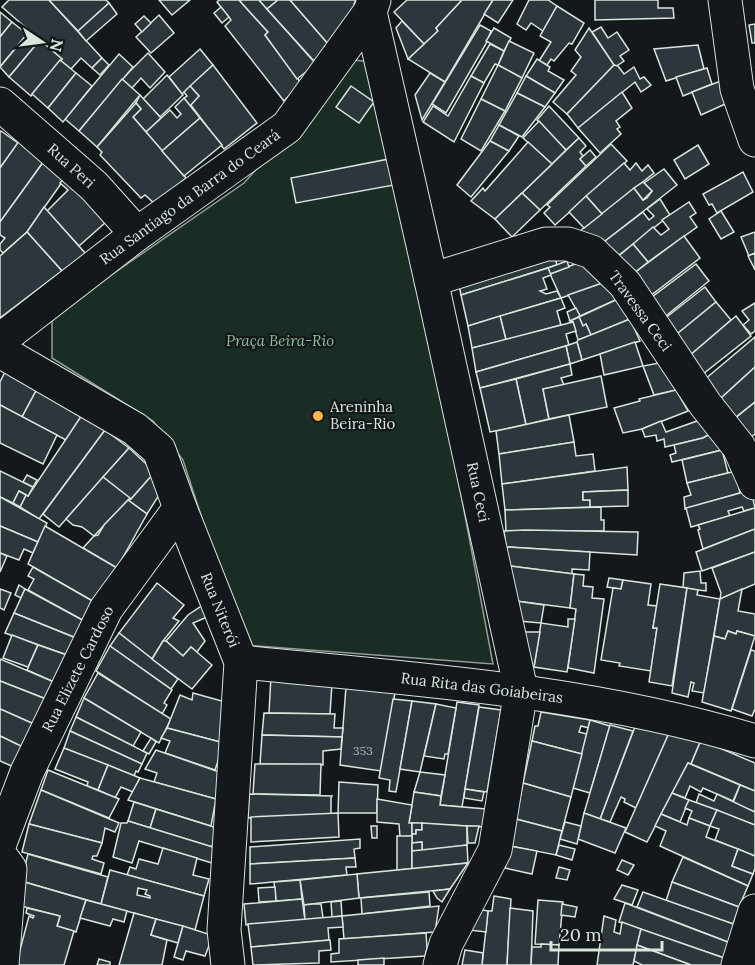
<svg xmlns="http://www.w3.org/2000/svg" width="755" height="965" viewBox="0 0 755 965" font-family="Lora,serif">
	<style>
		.green { fill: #1a2d24; stroke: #939e99; stroke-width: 1.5 }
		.building { fill: #2c363c; stroke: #d8e6dc; stroke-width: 1.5; fill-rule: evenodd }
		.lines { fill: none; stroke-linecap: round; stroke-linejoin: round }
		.minor-casing { stroke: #d8e6dc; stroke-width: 35 }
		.minor { stroke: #14181c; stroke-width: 33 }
		.poi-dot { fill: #ffb74d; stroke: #14181c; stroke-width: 2 }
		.labels { text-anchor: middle; stroke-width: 4.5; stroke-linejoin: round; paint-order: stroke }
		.number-label { font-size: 12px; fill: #adbab4 }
		.street-label { font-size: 15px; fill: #d8e6dc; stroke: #14181c }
		.park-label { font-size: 15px; font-style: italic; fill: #8ac095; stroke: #14181c }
		.poi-label { font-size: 15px; fill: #d8e6dc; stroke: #14181c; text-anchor: start }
	</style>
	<rect width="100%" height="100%" fill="#14181c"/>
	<polygon class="green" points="354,60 371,62 436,362 493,664 243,645 183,460 153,421 52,358 52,316 244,183"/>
	<g class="building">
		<polygon points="9,0 49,0 102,58 92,68 81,58 71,69 60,60 62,59 2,7"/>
		<polygon points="49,0 106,0 109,3 78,31"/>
		<polygon points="159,0 190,0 172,15"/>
		<polygon points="219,0 239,0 268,32 265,35 301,83 284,101 225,26 231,20 217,2"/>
		<polygon points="239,0 259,0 316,64 297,79 265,35 268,32"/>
		<polygon points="259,0 278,0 267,9"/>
		<polygon points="278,0 290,0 330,46 314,61 267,9"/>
		<polygon points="290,0 356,0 354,4 358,10 330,46"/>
		<polygon points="407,0 462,0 436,28 438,31 424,44 394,12"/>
		<polygon points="462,0 493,0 445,82 408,59 438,31 436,28"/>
		<polygon points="493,0 513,0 498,23 484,14"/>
		<polygon points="529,0 548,0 557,6 543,31 531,23 526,30 517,24"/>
		<polygon points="595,0 658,0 658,8 673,8 674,18 595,20"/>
		<polygon points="109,3 117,14 86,41 78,31"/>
		<polygon points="557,6 584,23 572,44 569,43 554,61 551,59 547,65 539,61 551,42 540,36"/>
		<polygon points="221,7 229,17 222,23 214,13"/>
		<polygon points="0,12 12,22 0,37"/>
		<polygon points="159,15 174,33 151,53 136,37"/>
		<polygon points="144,16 151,23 142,32 135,24"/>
		<polygon points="402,21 424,44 408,59 396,28"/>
		<polygon points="12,22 27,34 0,67 0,37"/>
		<polygon points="755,24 755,43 752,43 749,25"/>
		<polygon points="480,25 491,31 487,42 446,113 432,104"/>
		<polygon points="601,27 608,38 617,32 629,50 620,56 624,61 615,67 592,32"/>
		<polygon points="494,28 511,38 504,51 486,41"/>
		<polygon points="589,28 614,65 567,114 553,102 576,75 571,71 581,57 575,50"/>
		<polygon points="30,31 40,40 9,77 0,67"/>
		<polygon points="40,40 62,59 31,96 9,77"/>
		<polygon points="509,41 534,53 522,78 498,65"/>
		<polygon points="490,44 504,51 498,65 495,64 484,83 471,76"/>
		<polygon points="698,45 704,69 666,81 654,49"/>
		<polygon points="200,49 213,65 182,94 169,77"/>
		<polygon points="148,53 165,72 150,88 141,78 132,88 122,79"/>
		<polygon points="119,54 133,67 79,131 65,119"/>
		<polygon points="102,58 109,65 100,75 92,68"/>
		<polygon points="537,59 550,67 548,71 564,80 555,93 526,76"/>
		<polygon points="60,60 76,73 48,108 32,94"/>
		<polygon points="213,65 257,123 224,149 190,104 199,96 190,86"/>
		<polygon points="498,65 522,78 505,111 481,99"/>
		<polygon points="614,65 618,66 624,74 634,67 640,79 644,77 651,85 641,92 635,82 578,128 567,114"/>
		<polygon points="707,68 712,84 683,96 676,77"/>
		<polygon points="76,73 92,86 63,122 48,108"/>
		<polygon points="430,73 445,82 422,120 415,95"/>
		<polygon points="167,75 183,95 160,117 143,99"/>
		<polygon points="471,76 484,83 454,142 423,122 433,106 448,116"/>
		<polygon points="526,76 555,93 545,107 517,93"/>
		<polygon points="122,79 140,95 97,147 79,131"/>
		<polygon points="726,79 734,100 701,115 692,92"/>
		<polygon points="190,86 199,96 190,106 184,98 187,96 184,92"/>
		<polygon points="351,86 374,102 359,123 336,107"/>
		<polygon points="622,92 632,108 616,121 620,127 617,129 621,134 600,153 578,128"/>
		<polygon points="517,93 545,107 522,137 499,125"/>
		<polygon points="140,95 161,118 146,132 133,117 141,109 136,103"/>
		<polygon points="184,98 200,118 162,151 146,132 170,110 177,118 181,114 175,107"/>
		<polygon points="481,99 505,111 481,151 461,139"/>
		<polygon points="136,103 141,109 133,117 186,178 155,204 145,195 141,198 100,155 102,152 97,147"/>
		<polygon points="549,106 579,138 566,150 537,120"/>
		<polygon points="200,118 222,145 184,176 162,151"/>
		<polygon points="539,121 566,150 552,164 523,138"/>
		<polygon points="499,125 519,136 509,151 490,141"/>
		<polygon points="1,131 18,143 0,168 0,132"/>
		<polygon points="24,134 49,154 0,222 0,168"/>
		<polygon points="579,138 586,146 580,152 583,156 580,159 586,166 540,210 522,193"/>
		<polygon points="490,141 509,151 471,197 457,185"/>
		<polygon points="528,142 552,164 495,219 471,201 483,188 485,191"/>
		<polygon points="611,144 627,161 555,225 544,213 550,207 547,205"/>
		<polygon points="698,145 709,164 685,179 674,160"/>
		<polygon points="52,150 72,168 27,232 3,253 0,250 0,244 5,238 0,235 0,222"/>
		<polygon points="590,150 596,157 586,166 580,159"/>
		<polygon points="389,159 394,185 296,203 291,178"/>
		<polygon points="624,163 630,170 636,163 642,171 648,165 654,173 602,214 586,196"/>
		<polygon points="664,169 677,185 596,248 580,231 634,188 643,200 647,198 652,191 644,183"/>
		<polygon points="70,171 115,214 79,246 47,211 68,190 60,183"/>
		<polygon points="743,172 753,192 717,213 712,204 709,205 703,194"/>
		<polygon points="643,182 652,191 643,200 634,188"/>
		<polygon points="522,193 540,210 512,237 495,219"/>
		<polygon points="586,196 602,214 584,228 569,212"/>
		<polygon points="660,199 670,215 609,263 596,248 643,212 649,220 654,216 647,209"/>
		<polygon points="689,202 696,213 690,217 697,227 648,262 633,244 653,227 661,235 669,229 662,220"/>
		<polygon points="44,207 86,254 63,272 27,232"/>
		<polygon points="721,211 734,232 721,239 709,219"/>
		<polygon points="27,232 62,271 0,318 0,256"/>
		<polygon points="755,232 755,253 749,256 741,237"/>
		<polygon points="684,236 700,258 650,296 634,273"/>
		<polygon points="633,244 648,262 634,273 615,259"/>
		<polygon points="755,253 755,270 748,256"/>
		<polygon points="595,256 608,282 561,298 550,274"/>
		<polygon points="555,257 557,265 461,295 458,279"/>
		<polygon points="567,261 569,267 550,274 548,268"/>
		<polygon points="696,264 709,281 662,319 648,300"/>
		<polygon points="548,268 551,275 543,278 547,289 540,291 546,294 557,291 561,298 468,326 461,295"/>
		<polygon points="611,280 620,298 580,316 568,295"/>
		<polygon points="705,287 716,302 672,338 659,323"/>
		<polygon points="561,298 565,308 557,311 561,325 506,340 500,316"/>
		<polygon points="620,298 630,319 591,335 586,324 583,326 579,317"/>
		<polygon points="716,302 731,320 688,357 672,338"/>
		<polygon points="755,303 755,331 751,334 743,325 749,320 742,311"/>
		<polygon points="576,308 580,316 570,321 567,312"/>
		<polygon points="500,316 506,340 472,348 468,326"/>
		<polygon points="736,316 751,336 703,374 688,357"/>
		<polygon points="579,317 583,326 586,324 591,335 578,340 573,322 570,321"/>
		<polygon points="630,319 640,341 582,360 577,342 578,340"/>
		<polygon points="573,322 576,331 566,334 569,345 476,372 472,348"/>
		<polygon points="755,337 755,367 720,399 704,380"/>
		<polygon points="577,342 582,360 570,364 566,346"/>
		<polygon points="635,342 643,366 604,375 600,354"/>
		<polygon points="566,346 570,364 480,388 476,372"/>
		<polygon points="659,363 676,390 654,395 643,366"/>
		<polygon points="570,364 572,375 561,378 564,385 543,389 549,419 526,425 516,379"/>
		<polygon points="755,367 755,402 736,417 720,399"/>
		<polygon points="6,370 37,389 22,417 0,405 0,382"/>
		<polygon points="601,376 607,407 549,419 543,389"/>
		<polygon points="516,379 526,425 490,432 480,388"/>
		<polygon points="37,389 82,415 66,440 22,417"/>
		<polygon points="676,390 688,411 642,429 623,433 614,408 640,401 639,399"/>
		<polygon points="755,402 755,434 742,443 728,424"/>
		<polygon points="0,405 57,435 43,464 0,443"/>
		<polygon points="82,415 105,430 39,519 20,507 26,495 28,496"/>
		<polygon points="569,415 574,442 499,454 496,431"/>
		<polygon points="700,420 710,434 703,438 665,447 664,439 657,441 656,435 645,437 642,429 661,421 666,432"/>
		<polygon points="105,430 129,448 59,527 43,514"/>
		<polygon points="710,434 722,450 672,462 670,455 676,453 674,445 703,438"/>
		<polygon points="574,442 576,456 593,454 595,471 502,484 499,454"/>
		<polygon points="129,448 155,472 131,499 103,477"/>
		<polygon points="722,450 728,473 687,483 682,460"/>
		<polygon points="627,467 628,490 583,492 583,500 590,500 590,507 505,510 502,484"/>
		<polygon points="0,471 33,487 28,496 19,491 13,503 0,497"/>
		<polygon points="736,471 740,493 685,509 684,497 691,495 687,483"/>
		<polygon points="154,473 166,484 147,514 128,500 131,499"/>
		<polygon points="27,475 37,480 33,487 23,482"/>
		<polygon points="103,477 130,498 94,536 82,527 73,525 66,519"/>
		<polygon points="628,490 628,506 590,507 590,500 583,500 583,492"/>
		<polygon points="751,490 755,508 744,511 742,507 728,511 730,516 691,527 686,508"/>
		<polygon points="19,491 26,495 20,507 13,503"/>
		<polygon points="0,497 47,523 38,542 0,526"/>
		<polygon points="128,500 147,514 117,568 83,548 94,536 98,535 104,525"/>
		<polygon points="601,507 601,520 604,520 604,531 506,531 505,510"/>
		<polygon points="755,508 755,529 703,549 698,530 700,529 698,525"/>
		<polygon points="0,526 38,542 33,553 24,549 19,560 0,553"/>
		<polygon points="45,526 117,568 96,603 28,564"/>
		<polygon points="755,529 755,552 702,571 696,552"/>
		<polygon points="525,530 638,532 637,555 506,547 504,531"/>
		<polygon points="506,547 590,552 589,570 572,569 572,574 510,566"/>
		<polygon points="755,552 755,584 720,599 721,593 712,568"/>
		<polygon points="0,553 7,556 0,572"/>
		<polygon points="510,566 574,574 570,608 516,601"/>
		<polygon points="33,567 96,603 86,622 28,590 34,579 28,576"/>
		<polygon points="700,571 701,583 706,583 706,591 683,588 684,573"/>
		<polygon points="574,574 584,575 583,586 593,587 592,598 604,599 594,673 568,668 576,609 570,608"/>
		<polygon points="609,578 623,580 621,589 607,587"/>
		<polygon points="623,580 651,584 648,605 657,606 653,628 657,628 651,671 619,666 620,663 601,660 613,588 621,589"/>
		<polygon points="157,583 184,605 173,618 179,621 163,641 152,659 119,633"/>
		<polygon points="660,584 687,588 672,686 649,682 657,628 653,628"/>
		<polygon points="19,585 25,589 21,598 15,595"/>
		<polygon points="687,588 698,590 697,595 720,599 704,693 692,691 694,683 691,682 688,697 672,693"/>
		<polygon points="0,589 11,593 4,610 0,608"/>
		<polygon points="25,589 86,622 76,638 14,613"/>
		<polygon points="742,589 738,611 755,614 755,636 737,631 736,634 728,631 725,639 714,636 720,599"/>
		<polygon points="516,601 544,605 541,623 518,621"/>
		<polygon points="203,605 207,617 193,623 205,641 197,652 191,647 183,656 166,641 188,615"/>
		<polygon points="14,613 76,638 67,655 5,633"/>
		<polygon points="568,619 575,619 567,672 534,667 541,623 568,627"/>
		<polygon points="728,631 736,634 737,631 755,636 731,711 702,702 714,636 725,639"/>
		<polygon points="521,632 540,632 534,667 529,667"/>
		<polygon points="119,633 178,679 171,689 110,646"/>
		<polygon points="12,635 38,645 28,667 3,658"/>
		<polygon points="163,641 166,641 183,656 191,647 212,665 192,689 152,659"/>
		<polygon points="38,645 67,655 56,683 27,670"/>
		<polygon points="110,646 172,690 164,703 167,705 162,714 96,671"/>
		<polygon points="751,650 755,651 755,709 752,716 732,709"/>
		<polygon points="0,659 54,682 46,699 0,681"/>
		<polygon points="98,673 171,719 159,743 84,698"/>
		<polygon points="271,676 332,683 330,714 269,713"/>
		<polygon points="0,681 46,699 34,724 0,709"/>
		<polygon points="346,687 395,693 381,771 340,765"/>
		<polygon points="193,693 229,703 228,744 167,728 180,695 192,700"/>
		<polygon points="84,698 141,732 133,746 76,717"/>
		<polygon points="393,699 412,701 396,792 389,791 390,780 379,778"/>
		<polygon points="412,701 436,704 420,772 400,769"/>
		<polygon points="457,702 479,705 462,807 440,805"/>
		<polygon points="436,704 456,708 448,754 445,754 444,759 424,756"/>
		<polygon points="479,707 501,710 487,792 465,789"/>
		<polygon points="0,709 34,724 23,747 0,736"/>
		<polygon points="541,712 590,720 589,728 581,726 579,732 587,734 582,754 532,741 535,726 538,726"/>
		<polygon points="264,713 335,714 334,728 343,728 342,737 262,735"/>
		<polygon points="76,717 147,753 142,764 70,731"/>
		<polygon points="590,720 610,726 590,793 573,788"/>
		<polygon points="636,724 671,729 636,808 624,802 625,799 621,797 610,822 600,819"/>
		<polygon points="610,725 633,731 600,819 584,813"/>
		<polygon points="167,728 224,743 215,770 165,753 170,741 161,738"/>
		<polygon points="70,731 142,764 138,772 136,771 134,776 64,748"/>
		<polygon points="669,733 701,740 691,764 688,763 647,842 625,832"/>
		<polygon points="262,735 342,737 341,749 323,751 323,765 260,764"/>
		<polygon points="0,736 23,747 14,767 0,761"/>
		<polygon points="151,738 156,742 149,754 143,751"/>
		<polygon points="701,740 755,763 755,791 691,764"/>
		<polygon points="532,741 582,754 571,797 523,783"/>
		<polygon points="64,748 108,765 98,790 87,786 88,782 55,769"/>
		<polygon points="156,750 222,773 216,799 154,782 157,773 145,769"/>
		<polygon points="688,763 740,785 733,801 703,788 701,792 690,786 685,798 672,793"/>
		<polygon points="255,764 321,764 320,795 253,794"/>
		<polygon points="108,765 140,778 133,792 121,787 115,798 98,790"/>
		<polygon points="48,770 119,799 109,818 41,790"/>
		<polygon points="420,772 445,775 441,796 414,792"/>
		<polygon points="140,778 216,799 211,826 128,800"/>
		<polygon points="339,782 378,785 377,813 338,813"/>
		<polygon points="523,783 571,797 562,831 516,819"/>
		<polygon points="740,785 755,791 755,812 733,803"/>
		<polygon points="465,789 484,792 482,801 464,798"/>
		<polygon points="41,790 119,823 115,832 105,828 102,843 29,824"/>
		<polygon points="414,792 441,796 440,805 486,809 485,827 409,823"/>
		<polygon points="672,793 689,800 680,822 661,814"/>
		<polygon points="249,794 332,796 331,798 331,814 248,818"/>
		<polygon points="699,794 714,801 717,794 755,812 755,825 696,803"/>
		<polygon points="377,799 412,805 409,823 412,823 412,836 400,837 399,824 377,822"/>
		<polygon points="689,800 717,810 710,826 689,818 692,811 685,808"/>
		<polygon points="134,802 156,809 150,828 128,821"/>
		<polygon points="156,809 217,828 212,847 150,828"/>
		<polygon points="717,810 755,825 755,856 715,840 719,829 710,826"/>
		<polygon points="338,813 339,837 251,842 251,817"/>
		<polygon points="584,813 626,828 615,853 578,839"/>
		<polygon points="661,814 687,825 689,818 710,826 706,837 738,849 732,866 753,874 748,886 660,846 666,831 655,826"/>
		<polygon points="516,819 562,831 556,855 510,846"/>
		<polygon points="128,821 216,848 212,863 139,841 132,863 113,857 121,823 127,823"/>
		<polygon points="565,822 581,826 577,844 560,839"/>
		<polygon points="412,823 422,823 422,830 416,830 416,834 412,834"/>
		<polygon points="422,823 467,826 467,845 422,851 422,842 412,843 412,834 416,834 416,830 422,830"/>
		<polygon points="29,824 102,843 97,856 93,856 92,859 104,863 101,874 22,852"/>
		<polygon points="371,826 377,826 377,838 372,838"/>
		<polygon points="467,826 479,826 475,843 468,843"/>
		<polygon points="397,836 412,836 412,869 397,870"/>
		<polygon points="360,839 360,848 354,849 355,858 250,864 250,847"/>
		<polygon points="422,842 422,851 412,851 412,843"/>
		<polygon points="467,845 468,863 412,869 412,851"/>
		<polygon points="559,845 575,849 572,860 556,855"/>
		<polygon points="510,846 537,851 532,874 505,868"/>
		<polygon points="163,848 197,858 193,875 209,879 204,896 127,875 130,867 136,869 139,859 158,864"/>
		<polygon points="738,849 755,856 755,868 753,874 732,866"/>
		<polygon points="28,854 108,877 101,904 21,881"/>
		<polygon points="683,857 748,886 739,907 672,882"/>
		<polygon points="355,858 356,867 346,867 347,875 250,884 250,864"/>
		<polygon points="622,860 634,865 628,875 617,870"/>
		<polygon points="468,863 450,889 359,898 357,874"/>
		<polygon points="559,867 570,870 567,880 556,878"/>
		<path d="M110,870L204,896L195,930L101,904ZM138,888L147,890L145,894L150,896V898L137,895Z"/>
		<polygon points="357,874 359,898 304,905 300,880"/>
		<polygon points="300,880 302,899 276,901 274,882"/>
		<polygon points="21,881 86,900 76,932 57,926 60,916 21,906"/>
		<polygon points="672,882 739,907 733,924 666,901"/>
		<polygon points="622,885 638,890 632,905 614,899"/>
		<polygon points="275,887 276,901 259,902 258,888"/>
		<polygon points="450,889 442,902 437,898 433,891"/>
		<polygon points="429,892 430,906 362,914 361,898"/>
		<polygon points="643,892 739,926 733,944 637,907"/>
		<polygon points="494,896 511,899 507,965 482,965 488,911 492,911"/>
		<polygon points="302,899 305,920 246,925 244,904"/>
		<polygon points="86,900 127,911 124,922 113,919 110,926 80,918"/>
		<polygon points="538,900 563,902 559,945 535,944"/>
		<polygon points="341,901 342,916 332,917 331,902"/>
		<polygon points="625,903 733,944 727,959 619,922"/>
		<polygon points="313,904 321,904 323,918 305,920 304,905"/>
		<polygon points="562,904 577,907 575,917 561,915"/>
		<polygon points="439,906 435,932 344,939 342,916"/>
		<polygon points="27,908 60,916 57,926 74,931 64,965 16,965 29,916 33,918 34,916 26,913"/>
		<polygon points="510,908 533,911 531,965 507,965"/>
		<polygon points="479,909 488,911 486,932 468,930"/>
		<polygon points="134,913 156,919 151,935 167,940 162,965 119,965"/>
		<polygon points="342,916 343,927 328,928 329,940 251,947 248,924"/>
		<polygon points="604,916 616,920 614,932 620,934 622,922 641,929 633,965 597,965"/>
		<polygon points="156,919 183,926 178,943 151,935"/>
		<polygon points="183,926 208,934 210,943 205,956 186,951 183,960 174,957"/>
		<polygon points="641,929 727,959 725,965 691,965 637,945"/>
		<polygon points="426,933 427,948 425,956 331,962 331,954 339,953 339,939"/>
		<polygon points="330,940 331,950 319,951 319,963 253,965 251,947"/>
		<polygon points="541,944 559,945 558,965 531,965 532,947 541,947"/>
		<polygon points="637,945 691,965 642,965 634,961"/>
		<polygon points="465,950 483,953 482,965 462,965"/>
		<polygon points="384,958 384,965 358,965 358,960"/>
		<polygon points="99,959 110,962 110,965 97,965"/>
	</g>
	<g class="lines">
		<defs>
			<g id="minor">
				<polyline points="725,0 737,89 755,140"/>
				<polyline points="370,12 431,280 521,690 495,850 446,944 440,965"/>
				<polyline points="0,104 94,186 137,234"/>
				<polyline points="431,280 546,244 568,244 592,252 625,284 705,404 739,447 755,483"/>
				<polyline points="0,340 137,234 287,127 370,12 374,0"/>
				<polyline points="0,351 135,429 159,450 180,508 241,662 224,930 228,965"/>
				<path d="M241,662C413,679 588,690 755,741"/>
				<polyline points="0,843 27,772 106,609 180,508"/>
				<polyline points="0,855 10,869 2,965"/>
				<polyline points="738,965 755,911"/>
			</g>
		</defs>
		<use href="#minor" class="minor-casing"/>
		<use href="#minor" class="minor"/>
	</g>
	<circle class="poi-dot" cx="318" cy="416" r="6"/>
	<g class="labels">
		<g class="number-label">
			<text x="363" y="755">353</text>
		</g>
		<g class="street-label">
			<text transform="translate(71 166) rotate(42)" y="5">Rua Peri</text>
			<text transform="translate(190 197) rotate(-36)" y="5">Rua Santiago da Barra do Ceará</text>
			<text transform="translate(640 311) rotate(54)" y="5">Travessa Ceci</text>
			<text transform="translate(478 492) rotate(78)" y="5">Rua Ceci</text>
			<text transform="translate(220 610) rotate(68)" y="5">Rua Niterói</text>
			<text transform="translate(78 669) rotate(-63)" y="5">Rua Elizete Cardoso</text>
			<text transform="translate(482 688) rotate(7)" y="5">Rua Rita das Goiabeiras</text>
		</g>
		<g class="park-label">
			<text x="280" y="346">Praça Beira-Rio</text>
		</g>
		<g class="poi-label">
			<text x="330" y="412">Areninha<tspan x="330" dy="17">Beira-Rio</tspan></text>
		</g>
	</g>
	<g transform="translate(42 42) rotate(103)" stroke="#14181c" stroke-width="4.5" paint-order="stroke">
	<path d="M0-4.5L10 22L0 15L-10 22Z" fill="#d8e6dc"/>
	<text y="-9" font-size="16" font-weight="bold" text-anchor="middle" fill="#d8e6dc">N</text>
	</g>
	<path d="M551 941v9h111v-9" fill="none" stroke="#d8e6dc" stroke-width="3"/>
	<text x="560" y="941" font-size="18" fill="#d8e6dc" stroke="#14181c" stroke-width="4.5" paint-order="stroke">20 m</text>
</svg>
